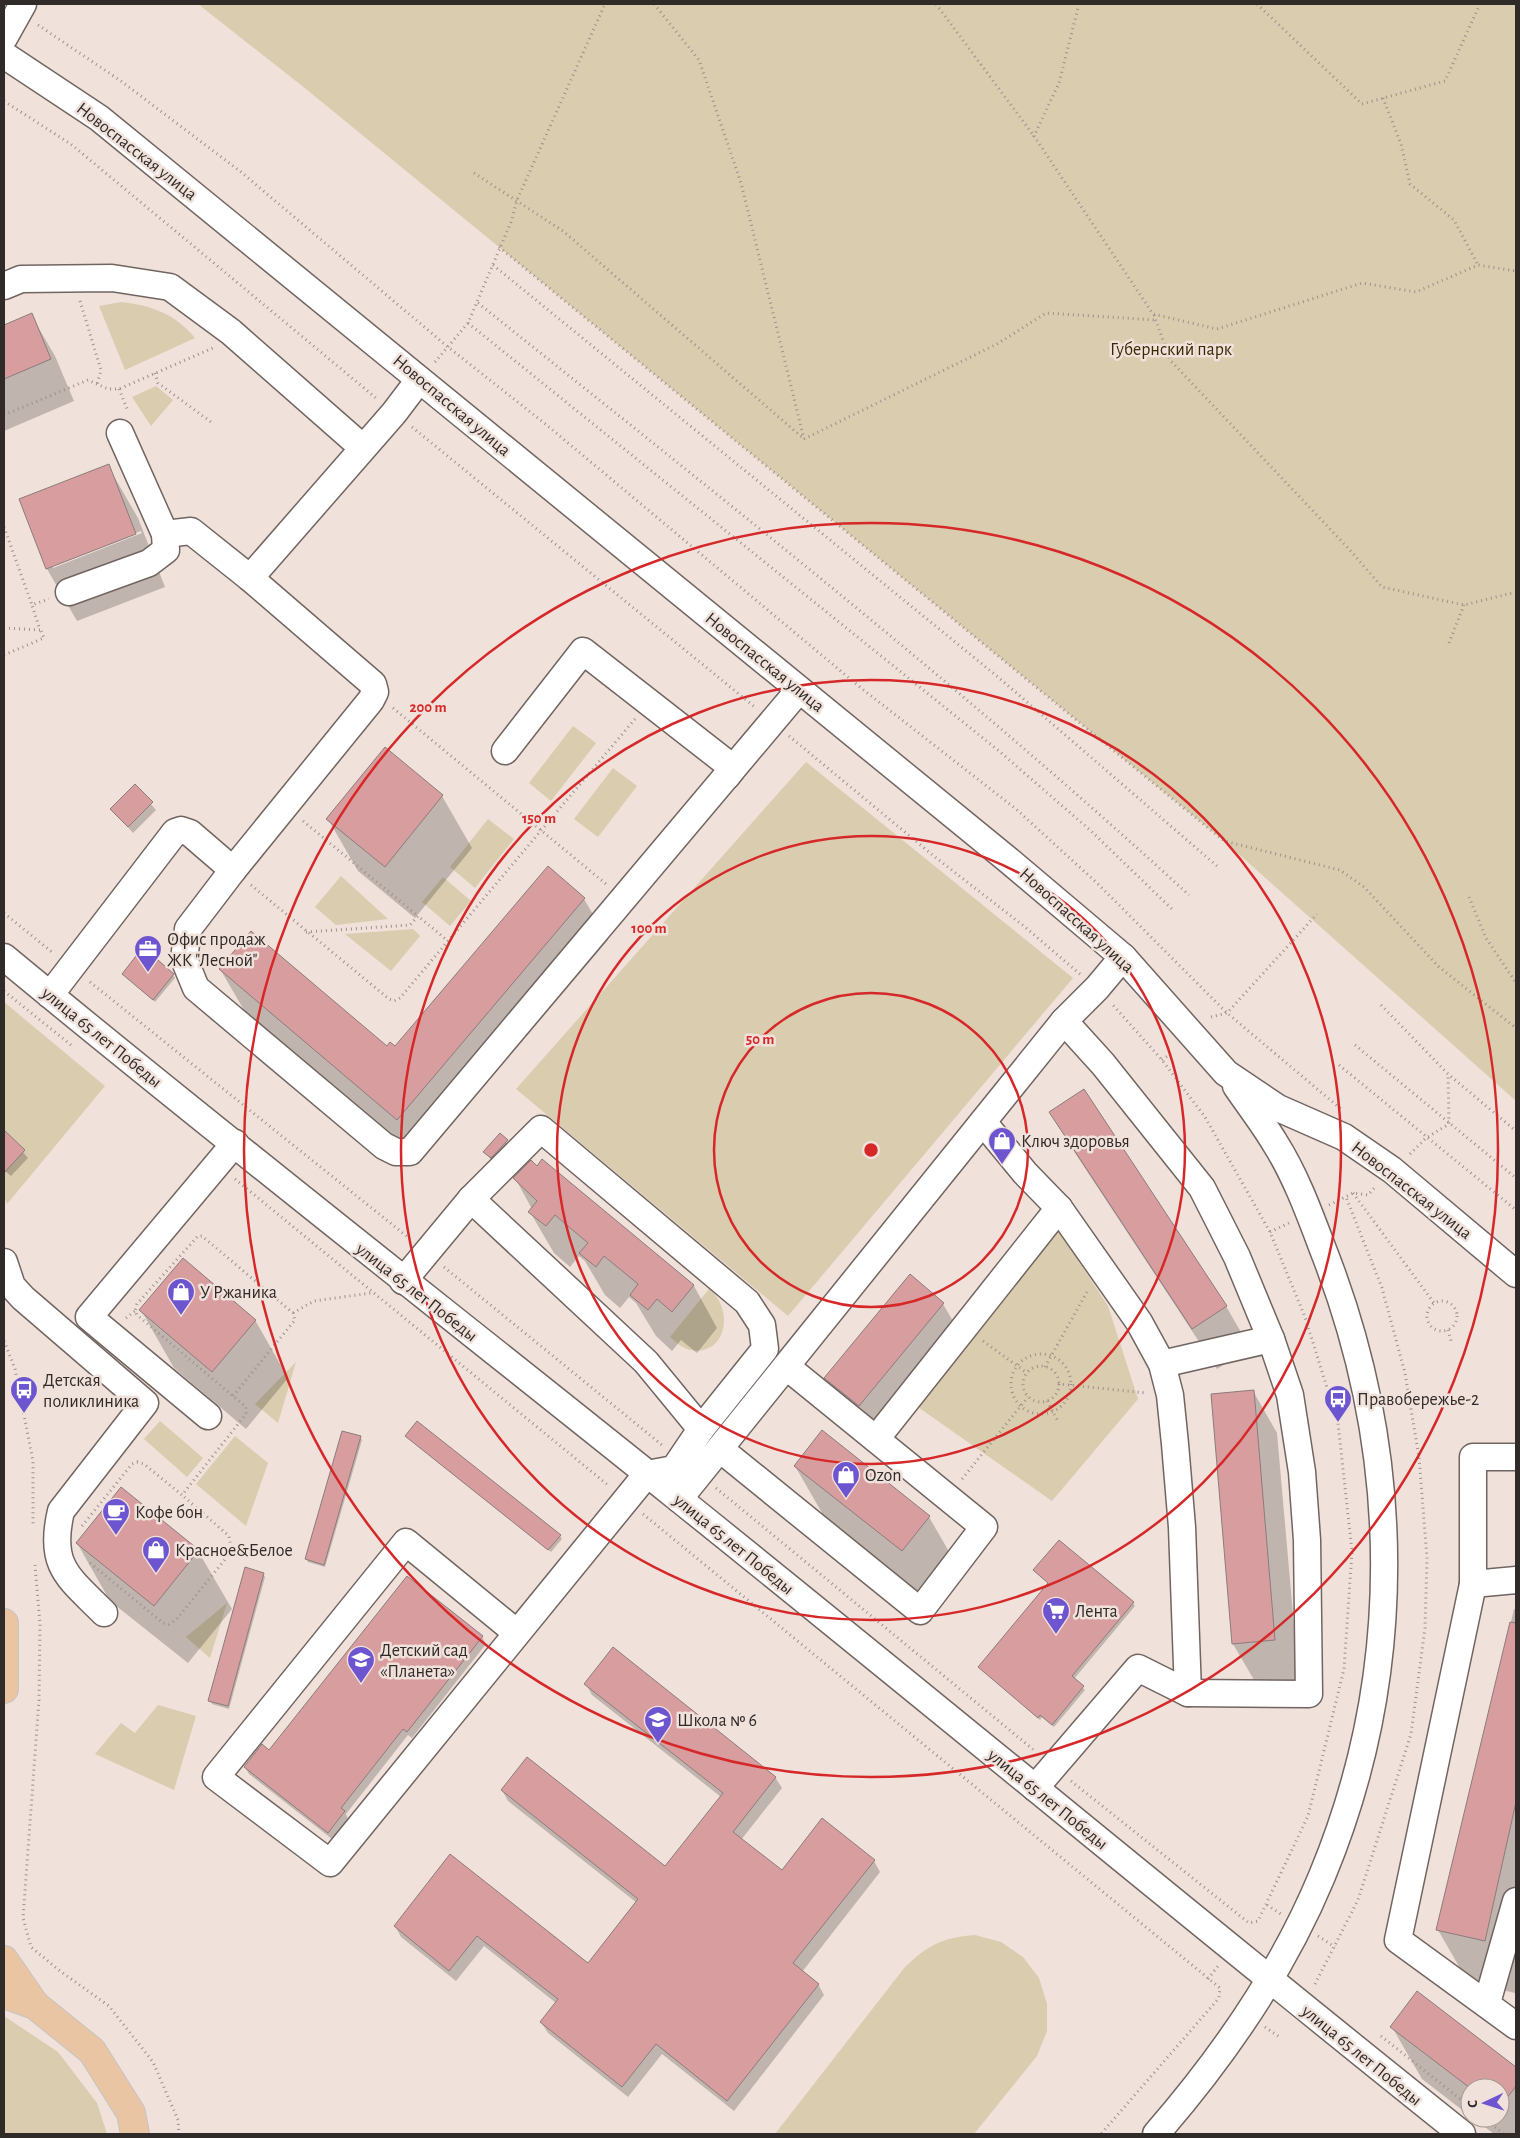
<svg xmlns="http://www.w3.org/2000/svg" width="1520" height="2138" viewBox="0 0 1520 2138" font-family="'Alegreya Sans',sans-serif">
	<style>
		.green { fill: #daccae }
		.shadow { fill: #0003; fill-rule: evenodd }
		.building { fill: #d89d9e; stroke: #8b7c7c }
		.lines { fill: none; stroke-linecap: round; stroke-linejoin: round }
		.minor-casing { stroke: #726561; stroke-width: 29 }
		.major-casing { stroke: #c5c3c3; stroke-width: 30 }
		.path { stroke: #9c918c; stroke-width: 3; stroke-dasharray: 1 4; stroke-linecap: butt }
		.minor { stroke: #fff; stroke-width: 26 }
		.major { stroke: #e9c5a3; stroke-width: 28 }
		.ring { fill: none; stroke: #d62828; stroke-width: 2.5 }
		.labels { text-anchor: middle; stroke-width: 5; stroke-linejoin: round; paint-order: stroke }
		.street-label { font-size: 18px; fill: #302a28; stroke: #f0e1db }
		.park-label { font-size: 18px; fill: #392900; stroke: #f0e1db }
		.poi-label { font-size: 18px; fill: #302a28; stroke: #f0e1db; text-anchor: start }
		.centre { fill: #d62828; stroke: #f0e1db; stroke-width: 2.5 }
		.ring-label { font-size: 15px; text-anchor: middle; font-weight: bold; fill: #d62828; stroke: #f0e1db; stroke-width: 5; stroke-linejoin: round; paint-order: stroke }
	</style>
	<rect width="100%" height="100%" fill="#f0e1db"/>
	<g class="green">
		<polygon points="198,4 1516,4 1516,1101 1224,841 306,89"/>
		<path d="M121,302C151,305 175,314 195,338L125,370L99,306Z"/>
		<polygon points="156,386 173,400 151,426 132,397"/>
		<polygon points="573,726 596,743 551,801 529,783"/>
		<polygon points="806,762 1073,978 788,1316 516,1089"/>
		<polygon points="613,768 637,786 598,837 574,819"/>
		<polygon points="488,819 514,839 475,888 450,867"/>
		<polygon points="341,876 388,919 336,925 315,907"/>
		<polygon points="443,877 471,901 450,926 422,902"/>
		<polygon points="413,929 420,936 391,971 345,934"/>
		<polygon points="4,1002 105,1086 7,1204 4,1197"/>
		<polygon points="1058,1230 1108,1306 1138,1399 1052,1501 915,1405"/>
		<path d="M709,1289C737,1312 724,1360 687,1349C681,1347 675,1341 670,1337Z"/>
		<polygon points="296,1362 278,1423 255,1404"/>
		<polygon points="160,1421 203,1458 187,1477 144,1439"/>
		<polygon points="235,1436 268,1463 246,1526 196,1484"/>
		<polygon points="227,1603 210,1658 186,1637"/>
		<polygon points="158,1705 196,1716 174,1790 95,1754 121,1723 135,1733"/>
		<path d="M975,1935L1001,1942L1023,1957L1039,1978L1047,2004V2031L1037,2056L974,2134H775L905,1967C929,1944 942,1938 975,1935Z"/>
		<polygon points="4,2016 58,2052 97,2103 107,2134 4,2134"/>
	</g>
	<g class="shadow">
		<polygon points="31,315 55,356 74,401 4,431 4,326"/>
		<path d="M108,466L138,518L165,587L77,621L47,569L20,500ZM141,531L142,533L53,568V565Z"/>
		<polygon points="135,786 156,810 133,833 112,809"/>
		<polygon points="442,796 472,848 415,918 358,871 328,819"/>
		<polygon points="584,899 608,940 421,1161 244,1010 220,969 387,1048 395,1048"/>
		<polygon points="123,974 173,975 175,978 155,1002"/>
		<polygon points="1051,1112 1226,1306 1250,1348 1217,1369 1075,1153"/>
		<polygon points="500,1135 511,1148 495,1165 485,1152"/>
		<polygon points="9,1136 28,1158 11,1176 4,1170 4,1142"/>
		<polygon points="542,1161 694,1286 717,1328 697,1353 681,1340 672,1351 656,1336 636,1303 629,1297 620,1308 605,1295 585,1261 579,1256 570,1267 554,1253 530,1212 532,1209 515,1178 537,1167"/>
		<polygon points="943,1304 967,1345 883,1447 850,1419 826,1378"/>
		<polygon points="141,1310 255,1320 288,1378 246,1429 174,1368"/>
		<polygon points="1253,1391 1277,1433 1299,1682 1257,1685 1233,1644"/>
		<polygon points="406,1436 560,1536 562,1539 551,1552"/>
		<polygon points="360,1437 362,1440 325,1567 308,1562 306,1559"/>
		<polygon points="795,1466 929,1517 959,1569 932,1602 825,1518"/>
		<polygon points="121,1488 198,1551 232,1609 188,1663 110,1601 77,1543"/>
		<polygon points="1035,1571 1133,1603 1135,1606 1074,1679 1085,1690 1054,1727 1042,1717 1040,1720 980,1667 1049,1584"/>
		<polygon points="263,1574 265,1577 229,1709 212,1704 210,1700"/>
		<polygon points="1514,1609 1516,1609 1515,1993 1468,1982 1438,1930"/>
		<polygon points="482,1637 486,1644 412,1738 408,1735 346,1814 348,1819 332,1839 249,1774 245,1767 269,1752"/>
		<polygon points="586,1684 775,1777 782,1788 741,1840 782,1872 874,1861 880,1872 802,1972 818,1984 824,1995 734,2111 662,2054 628,2097 548,2033 541,2022 556,2003 484,1946 456,1981 401,1937 395,1926 450,1856 588,1965 637,1903 508,1801 502,1790 666,1868 721,1797 592,1695"/>
		<polygon points="1417,1993 1516,2069 1516,2134 1494,2134 1473,2118 1500,2118 1500,2088 1470,2088 1470,2116 1422,2079 1392,2027"/>
	</g>
	<g class="building">
		<polygon points="32,313 51,359 4,379 4,325"/>
		<polygon points="109,464 136,534 46,569 19,499"/>
		<polygon points="385,747 443,795 385,867 326,819"/>
		<polygon points="135,784 153,802 128,827 110,809"/>
		<polygon points="548,866 585,898 397,1120 219,969 251,931 387,1046 390,1042 395,1046"/>
		<polygon points="143,947 174,974 153,1000 122,974"/>
		<polygon points="1084,1089 1227,1306 1192,1329 1049,1112"/>
		<polygon points="4,1130 25,1150 4,1173"/>
		<polygon points="500,1133 508,1140 491,1158 483,1152"/>
		<polygon points="542,1159 694,1285 672,1312 657,1299 648,1310 630,1295 638,1284 604,1256 596,1267 579,1253 588,1243 555,1215 546,1226 528,1212 537,1201 513,1178 531,1160 537,1166"/>
		<polygon points="183,1258 256,1320 212,1372 139,1310"/>
		<polygon points="910,1274 944,1303 859,1406 824,1378"/>
		<polygon points="1254,1390 1275,1640 1232,1644 1211,1394"/>
		<polygon points="417,1421 561,1535 548,1550 405,1436"/>
		<polygon points="822,1430 930,1516 902,1551 794,1466"/>
		<polygon points="342,1431 361,1436 324,1565 305,1559"/>
		<polygon points="121,1487 199,1550 154,1606 76,1543"/>
		<polygon points="1059,1540 1134,1602 1072,1676 1084,1686 1052,1725 1040,1715 1038,1718 978,1667 1048,1583 1033,1570"/>
		<polygon points="245,1567 264,1573 228,1706 208,1701"/>
		<polygon points="407,1576 483,1636 407,1732 403,1729 341,1808 345,1811 328,1833 244,1767 262,1744 269,1750"/>
		<polygon points="1510,1622 1516,1623 1516,1802 1485,1941 1436,1930"/>
		<polygon points="613,1647 776,1777 733,1832 782,1870 822,1818 875,1860 793,1963 819,1984 727,2101 656,2044 622,2087 540,2022 558,1999 477,1936 449,1971 394,1926 450,1854 588,1963 638,1899 501,1790 527,1757 665,1866 723,1793 584,1684"/>
		<polygon points="1417,1991 1516,2067 1516,2086 1500,2107 1500,2088 1470,2088 1390,2027"/>
	</g>
	<g class="lines">
		<defs>
			<g id="minor">
				<polyline points="4,38 23,4"/>
				<polyline points="4,55 99,118 1007,859 1123,957 1226,1073 1278,1108 1344,1137 1392,1170 1516,1274"/>
				<polyline points="4,286 21,279 112,278 170,287 231,332 363,448"/>
				<polyline points="120,433 165,534 191,531 250,578 373,684 375,692 371,700 233,870"/>
				<polyline points="250,578 394,413 419,380"/>
				<polyline points="69,592 149,563 166,550 165,534"/>
				<polyline points="505,751 583,651 733,768 727,776"/>
				<path d="M4,957C226,1141 454,1318 679,1499C941,1709 1199,1924 1462,2134"/>
				<polyline points="50,995 175,832 181,830 190,833 233,870 188,929 184,959 196,988 384,1146 396,1152 410,1152 799,690"/>
				<polyline points="1064,1021 1103,1064 1202,1188 1237,1257 1271,1339 1290,1395 1302,1472 1307,1540 1309,1694 1188,1693"/>
				<polyline points="983,1122 1025,1173 1059,1208 1139,1322 1162,1364 1170,1395 1175,1444 1182,1527 1188,1693 1138,1668 1035,1788"/>
				<polyline points="471,1199 541,1129 747,1302 762,1325 765,1349 701,1429"/>
				<path d="M4,1262L12,1286L23,1298L145,1403L61,1511C48,1566 68,1577 104,1613"/>
				<polyline points="403,1281 471,1199 646,1362 701,1429 674,1469 647,1474 330,1863 216,1777 406,1542 517,1633"/>
				<polyline points="1162,1364 1271,1339"/>
				<polyline points="208,1416 89,1317 235,1143"/>
				<polyline points="876,1439 1059,1208"/>
				<polyline points="720,1449 920,1611 984,1527 787,1367"/>
				<polyline points="1516,1457 1473,1457 1473,1584 1398,1940 1516,2026"/>
				<polyline points="679,1499 1064,1021 1097,988 1123,957"/>
				<polyline points="1473,1584 1516,1580"/>
				<polyline points="1487,2003 1516,1901"/>
				<path d="M1156,2134C1223,2057 1283,1970 1322,1876C1406,1674 1403,1454 1324,1252C1310,1215 1296,1176 1275,1143C1263,1123 1249,1105 1236,1086"/>
			</g>
			<g id="major">
				<polyline points="4,1623 4,1689"/>
				<polyline points="4,1960 35,2005"/>
				<polyline points="4,1994 35,2005 92,2051 131,2113 135,2134"/>
			</g>
		</defs>
		<use href="#minor" class="minor-casing"/>
		<use href="#major" class="major-casing"/>
		<g class="path">
			<polyline points="654,4 699,60 741,183 804,439"/>
			<polyline points="936,4 1034,136"/>
			<polyline points="1079,4 1059,83 1034,136 1153,314 1217,329 1362,283 1416,292 1478,265 1516,271"/>
			<polyline points="1257,4 1362,104 1445,81 1480,4"/>
			<polyline points="38,25 121,81 241,172 448,347 543,422 861,688 1016,809 1097,883 1227,1013 1341,1109"/>
			<polyline points="1383,98 1401,144 1410,184 1454,220 1478,265"/>
			<polyline points="4,101 72,145 376,398"/>
			<polyline points="474,173 563,231 803,438"/>
			<polyline points="499,247 1224,841 1340,870 1364,887 1439,967 1516,1028"/>
			<polyline points="493,265 998,677 1217,866"/>
			<polyline points="80,301 101,370 97,385"/>
			<path d="M478,303C719,496 961,686 1189,895"/>
			<polyline points="1154,315 1170,360 1348,548 1382,587 1464,605 1516,592"/>
			<polyline points="468,323 999,751 1090,830 1174,911"/>
			<polyline points="435,362 468,323 511,222 517,200 605,4"/>
			<polyline points="155,373 158,383 211,422"/>
			<polyline points="119,389 128,411"/>
			<polyline points="4,415 88,380 108,389 119,389 213,348"/>
			<polyline points="412,427 756,708"/>
			<polyline points="804,439 997,344 1046,313 1155,320"/>
			<polyline points="4,527 32,605"/>
			<polyline points="4,628 40,630 32,605 49,599"/>
			<polyline points="1449,643 1464,605"/>
			<polyline points="4,655 44,638 41,631"/>
			<polyline points="393,708 606,884"/>
			<polyline points="789,736 935,857 1025,927 1080,974"/>
			<polyline points="303,821 418,916"/>
			<polyline points="251,885 389,999 394,1001 400,998 635,719"/>
			<polyline points="1469,897 1486,938 1516,983"/>
			<polyline points="4,913 53,953"/>
			<polyline points="306,932 410,925 418,916 448,941"/>
			<polyline points="90,982 409,1238"/>
			<polyline points="4,991 71,1045"/>
			<polyline points="1381,1005 1448,1074 1516,1131"/>
			<polyline points="1211,1017 1227,1013 1317,914"/>
			<polyline points="1355,1045 1516,1178"/>
			<polyline points="1162,1060 1173,1052"/>
			<polyline points="1339,1065 1516,1210"/>
			<polyline points="1410,1154 1426,1138 1449,1124 1448,1074"/>
			<polyline points="235,1179 609,1486"/>
			<polyline points="1353,1193 1434,1303"/>
			<polyline points="1329,1205 1353,1193 1368,1195 1376,1186"/>
			<polyline points="1270,1232 1289,1223"/>
			<polyline points="444,1267 662,1445"/>
			<circle cx="1442" cy="1316" r="15"/>
			<polyline points="293,1313 314,1301 371,1293"/>
			<polyline points="126,1318 135,1311"/>
			<polyline points="1448,1330 1452,1344"/>
			<polyline points="4,1341 15,1369 33,1461 33,1526"/>
			<polyline points="983,1341 1027,1373"/>
			<circle cx="1041" cy="1384" r="30"/>
			<circle cx="1041" cy="1384" r="18"/>
			<polyline points="1045,1367 1088,1290"/>
			<polyline points="1058,1384 1147,1393"/>
			<polyline points="1047,1401 1059,1423"/>
			<polyline points="962,1479 1028,1397"/>
			<polyline points="716,1488 1035,1751"/>
			<polyline points="643,1514 1220,1988 1219,1998 1101,2134"/>
			<polyline points="82,1526 132,1464 137,1462 144,1464 182,1495 246,1414 246,1407 137,1315 135,1311 137,1304 198,1236 202,1236 293,1313 295,1320 233,1396"/>
			<polyline points="90,1563 163,1623 169,1624 176,1620 227,1557 231,1548 229,1536 182,1495"/>
			<polyline points="35,1565 40,1624 39,1700 23,1918 31,1947 60,1971 109,2006 153,2062 178,2120 179,2134"/>
			<polyline points="1071,1781 1249,1923 1258,1921 1308,1816 1344,1669 1352,1551 1338,1423 1305,1317 1270,1232 1205,1117 1162,1060 1112,1004"/>
			<polyline points="1267,1905 1281,1914"/>
			<polyline points="1318,1936 1335,1947"/>
			<polyline points="1208,1979 1218,1966"/>
			<polyline points="1315,1984 1358,1900 1411,1734 1425,1628 1427,1558 1419,1457 1405,1373 1382,1288 1346,1197"/>
			<polyline points="1265,2027 1281,2038"/>
			<polyline points="1381,2036 1470,2107"/>
			<polyline points="1483,2118 1504,2134"/>
		</g>
		<use href="#minor" class="minor"/>
		<use href="#major" class="major"/>
	</g>
	<g class="ring">
		<circle cx="871" cy="1150" r="157"/>
		<circle cx="871" cy="1150" r="314"/>
		<circle cx="871" cy="1150" r="470"/>
		<circle cx="871" cy="1150" r="627"/>
	</g>
	<defs>
		<symbol id="office-pin" viewBox="-11 -11 22 30"><path d="M0 17L-7.5 6A9.5 9.5 0 1 1 7.5 6Z" fill="#6d55cf" stroke="#f0e1db"/><path d="M-6-3h4V-5.5h4V-3h4V5H-6ZM-1-4.5V-3h2v-1.5ZM-6 0V1H6V0Z" fill="#fff"/></symbol>
		<symbol id="shop-pin" viewBox="-11 -11 22 30"><path d="M0 17L-7.5 6A9.5 9.5 0 1 1 7.5 6Z" fill="#6d55cf" stroke="#f0e1db"/><path d="M-5-2.5h2.3a2.7 3.5 0 0 1 5.4 0H5L5.5 6h-11ZM-1.5-2.5h3a1.5 2.3 0 0 0-3 0Z" fill="#fff"/></symbol>
		<symbol id="bus-pin" viewBox="-11 -11 22 30"><path d="M0 17L-7.5 6A9.5 9.5 0 1 1 7.5 6Z" fill="#6d55cf" stroke="#f0e1db"/><path d="M-5-6H5V4H4V6H2V4H-2V6H-4V4H-5ZM-3.5-4V0h7V-4ZM-3.5 1.2v1.5H-2V1.2ZM2 1.2v1.5H3.5V1.2Z" fill="#fff"/></symbol>
		<symbol id="cafe-pin" viewBox="-11 -11 22 30"><path d="M0 17L-7.5 6A9.5 9.5 0 1 1 7.5 6Z" fill="#6d55cf" stroke="#f0e1db"/><path d="M-5.5-4.5H6V0H3Q3 3.5 0 3.5H-2.5Q-5.5 3.5-5.5 0ZM3-3.2v2h1.7v-2ZM-6 4.5H4V6H-6Z" fill="#fff"/></symbol>
		<symbol id="supermarket-pin" viewBox="-11 -11 22 30"><path d="M0 17L-7.5 6A9.5 9.5 0 1 1 7.5 6Z" fill="#6d55cf" stroke="#f0e1db"/><path d="M-6-5.5h2.5l.6 2H6L4.5 2H-2.5L-4.4-4H-6ZM-1.5 3.2a1.3 1.3 0 1 0 .1 0ZM3 3.2a1.3 1.3 0 1 0 .1 0Z" fill="#fff"/></symbol>
		<symbol id="school-pin" viewBox="-11 -11 22 30"><path d="M0 17L-7.5 6A9.5 9.5 0 1 1 7.5 6Z" fill="#6d55cf" stroke="#f0e1db"/><path d="M0-5L7-2L0 1L-7-2ZM-4 1L0 2.5L4 1V4Q0 6-4 4Z" fill="#fff"/></symbol>
	</defs>
	<g fill-rule="evenodd">
		<use href="#office-pin" x="132" y="933" width="32" height="43"/>
		<use href="#shop-pin" x="986" y="1125" width="32" height="43"/>
		<use href="#shop-pin" x="165" y="1276" width="32" height="43"/>
		<use href="#bus-pin" x="8" y="1374" width="32" height="43"/>
		<use href="#bus-pin" x="1322" y="1383" width="32" height="43"/>
		<use href="#shop-pin" x="830" y="1459" width="32" height="43"/>
		<use href="#cafe-pin" x="100" y="1496" width="32" height="43"/>
		<use href="#shop-pin" x="140" y="1534" width="32" height="43"/>
		<use href="#supermarket-pin" x="1040" y="1595" width="32" height="43"/>
		<use href="#school-pin" x="345" y="1644" width="32" height="43"/>
		<use href="#school-pin" x="642" y="1704" width="32" height="43"/>
	</g>
	<g class="labels">
		<g class="street-label">
			<text transform="translate(137 151) rotate(38)" y="6">Новоспасская улица</text>
			<text transform="translate(452 405) rotate(40)" y="6">Новоспасская улица</text>
			<text transform="translate(765 662) rotate(39)" y="6">Новоспасская улица</text>
			<text transform="translate(1077 920) rotate(42)" y="6">Новоспасская улица</text>
			<text transform="translate(102 1037) rotate(39)" y="6">улица 65 лет Победы</text>
			<text transform="translate(1412 1190) rotate(38)" y="6">Новоспасская улица</text>
			<text transform="translate(417 1292) rotate(38)" y="6">улица 65 лет Победы</text>
			<text transform="translate(734 1544) rotate(39)" y="6">улица 65 лет Победы</text>
			<text transform="translate(1048 1799) rotate(39)" y="6">улица 65 лет Победы</text>
			<text transform="translate(1362 2055) rotate(39)" y="6">улица 65 лет Победы</text>
		</g>
		<g class="park-label">
			<text x="1171" y="355">Губернский парк</text>
		</g>
		<g class="poi-label">
			<text x="167" y="945">Офис продаж<tspan x="167" dy="21">ЖК "Лесной"</tspan></text>
			<text x="1021" y="1147">Ключ здоровья</text>
			<text x="200" y="1298">У Ржаника</text>
			<text x="43" y="1386">Детская<tspan x="43" dy="21">поликлиника</tspan></text>
			<text x="1357" y="1405">Правобережье-2</text>
			<text x="865" y="1481">Ozon</text>
			<text x="135" y="1518">Кофе бон</text>
			<text x="175" y="1556">Красное&amp;Белое</text>
			<text x="1075" y="1617">Лента</text>
			<text x="380" y="1656">Детский сад<tspan x="380" dy="21">«Планета»</tspan></text>
			<text x="677" y="1726">Школа № 6</text>
		</g>
	</g>
	<circle cx="871" cy="1150" r="8" class="centre"/>
	<g class="ring-label">
		<text x="428" y="712">200 m</text>
		<text x="539" y="823">150 m</text>
		<text x="649" y="933">100 m</text>
		<text x="760" y="1044">50 m</text>
	</g>
	<rect width="1520" height="2138" fill="none" stroke="#302a28" stroke-width="10"/>
	<g transform="translate(1485 2103) rotate(266)"><circle r="24" fill="#f0e1db" stroke="#a39893"/>
	<path d="M0-4L9 19L0 12L-9 19Z" fill="#6d55cf"/>
	<text y="-8" font-size="14" font-weight="bold" text-anchor="middle" fill="#302a28">С</text>
	</g>
</svg>
